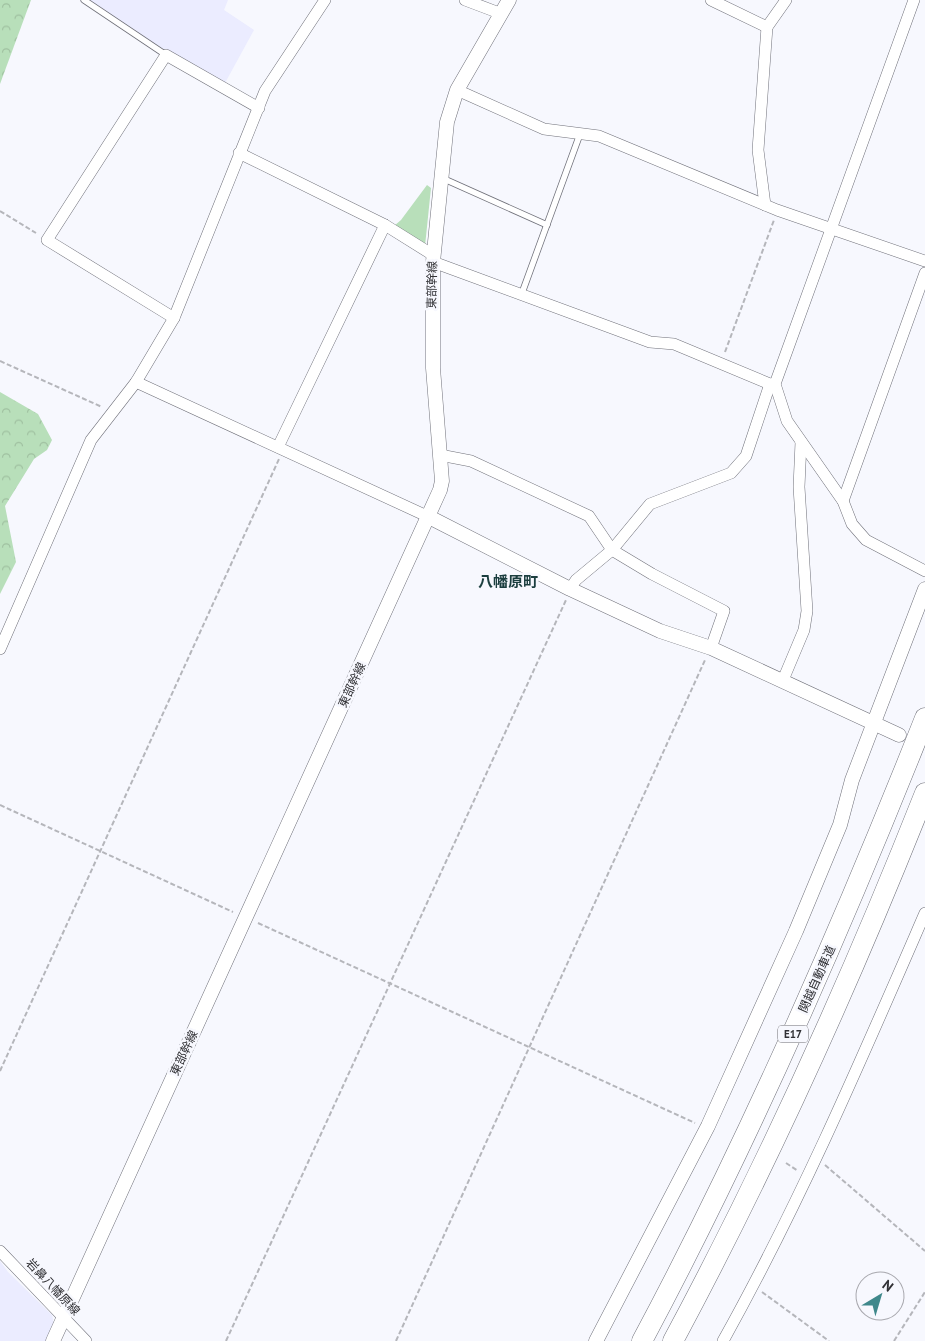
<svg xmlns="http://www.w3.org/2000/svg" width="925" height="1341" viewBox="0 0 925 1341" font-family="'PT Sans','Noto Sans JP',sans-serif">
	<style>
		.built { fill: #ebecff }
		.green { fill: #b8dfba }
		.forest { fill: url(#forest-crowns) }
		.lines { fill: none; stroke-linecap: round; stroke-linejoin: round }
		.service-casing { stroke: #70717a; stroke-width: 7 }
		.minor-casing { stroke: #70717a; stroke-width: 12 }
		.tertiary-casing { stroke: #70717a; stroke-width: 15 }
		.motorway-casing { stroke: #70717a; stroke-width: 21 }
		.path { stroke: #b5b6bb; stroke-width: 2; stroke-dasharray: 5 2.5; stroke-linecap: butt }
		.service { stroke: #fff; stroke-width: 5.5 }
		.minor { stroke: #fff; stroke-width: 11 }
		.tertiary { stroke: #fff; stroke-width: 14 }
		.motorway { stroke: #fff; stroke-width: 20 }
		.labels { text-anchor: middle; stroke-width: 5; stroke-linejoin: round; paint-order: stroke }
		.shield { fill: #f7f8fe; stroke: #6c6d71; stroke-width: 1 }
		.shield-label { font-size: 11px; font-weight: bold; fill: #313135 }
		.street-label { font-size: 12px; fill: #313135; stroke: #f7f8fe }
		.quarter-label { font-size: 15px; font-weight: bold; fill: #1b3e3f; stroke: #f7f8fe }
	</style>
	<defs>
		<pattern id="forest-crowns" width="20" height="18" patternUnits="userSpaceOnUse" patternTransform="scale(1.25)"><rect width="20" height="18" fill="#b8dfba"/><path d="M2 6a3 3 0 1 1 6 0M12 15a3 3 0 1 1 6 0" fill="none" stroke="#9fc0a0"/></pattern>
	</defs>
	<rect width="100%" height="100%" fill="#f7f8fe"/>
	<g class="built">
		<polygon points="88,0 228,0 224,10 254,30 225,83 155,44"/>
		<polygon points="0,1261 8,1272 52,1315 54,1324 46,1341 0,1341"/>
	</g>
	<polygon class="green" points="427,185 431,188 425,246 394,226 401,220"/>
	<g class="forest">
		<polygon points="0,0 31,0 0,84"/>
		<polygon points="0,392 38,414 52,440 47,450 34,459 5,506 16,562 0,594"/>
	</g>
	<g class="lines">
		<defs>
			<g id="service">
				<polyline points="84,0 166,55"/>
				<polyline points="442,178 547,225"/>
				<polyline points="522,293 580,134"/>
			</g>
			<g id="minor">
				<polyline points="465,0 502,14"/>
				<polyline points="711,0 767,27"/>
				<polyline points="914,0 775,384 787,421 843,501 852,524 866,540 925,571"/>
				<polyline points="457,90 544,129 599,136 777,210 925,261"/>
				<polyline points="239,153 385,225 433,255"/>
				<polyline points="765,205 758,150 767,27 786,0"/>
				<polyline points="433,262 650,342 674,344 770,384 775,384"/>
				<polyline points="174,318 47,240 166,55 259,108"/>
				<polyline points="136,382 429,517"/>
				<polyline points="278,447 385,225"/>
				<polyline points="440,455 471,461 589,516 612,550 652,574 724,611 711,648"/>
				<polyline points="843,501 925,273"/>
				<polyline points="570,589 576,580 612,550 650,504 731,473 746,456 770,384"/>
				<polyline points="0,649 91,440 136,382 174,318 265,91 325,0"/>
				<polyline points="783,680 804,630 807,611 799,487 801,442"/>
				<polyline points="0,1251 86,1341"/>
				<path d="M723,1341C800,1203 862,1058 925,913"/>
			</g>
			<g id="tertiary">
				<polyline points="429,517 570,589 660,631 711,648 899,735"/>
				<polyline points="53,1341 440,490 442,481 433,368 433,262 447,122 457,90 509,0"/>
				<polyline points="596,1341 708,1126 796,931 840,825 852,780 925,589"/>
			</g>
			<g id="motorway">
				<path d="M642,1341C750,1139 841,930 925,718"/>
				<path d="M673,1341C768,1164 851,980 925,793"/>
			</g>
		</defs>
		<use href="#service" class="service-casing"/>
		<use href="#minor" class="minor-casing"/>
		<use href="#tertiary" class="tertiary-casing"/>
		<use href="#motorway" class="motorway-casing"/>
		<g class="path">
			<polyline points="0,211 36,233"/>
			<polyline points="725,352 774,220"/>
			<polyline points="0,361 102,407"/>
			<polyline points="0,805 233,912"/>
			<polyline points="258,923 695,1123"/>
			<polyline points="0,1071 279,459"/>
			<polyline points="786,1163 798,1171"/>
			<polyline points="825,1165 925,1251"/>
			<polyline points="762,1292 829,1341"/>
			<polyline points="226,1341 566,600"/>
			<polyline points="396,1341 705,660"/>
			<polyline points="894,1341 925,1292"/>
		</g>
		<use href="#service" class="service"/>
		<use href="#minor" class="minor"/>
		<use href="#tertiary" class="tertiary"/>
		<use href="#motorway" class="motorway"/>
	</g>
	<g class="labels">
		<rect class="shield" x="778" y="1025.5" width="30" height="17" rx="4"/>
		<g class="shield-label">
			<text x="793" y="1038">E17</text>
		</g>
		<g class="street-label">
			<text transform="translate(432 285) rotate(-89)" y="4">東部幹線</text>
			<text transform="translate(352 685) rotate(-65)" y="4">東部幹線</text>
			<text transform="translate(817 979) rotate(-66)" y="4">関越自動車道</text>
			<text transform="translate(184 1053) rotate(-65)" y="4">東部幹線</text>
			<text transform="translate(53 1287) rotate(47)" y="4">岩鼻八幡原線</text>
		</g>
		<g class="quarter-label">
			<text x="508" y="587">八幡原町</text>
		</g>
	</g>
	<g transform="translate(880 1296) rotate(38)"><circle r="24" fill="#f7f8fe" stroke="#a8a8ae"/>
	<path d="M0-4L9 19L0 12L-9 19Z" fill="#3f888b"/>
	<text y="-8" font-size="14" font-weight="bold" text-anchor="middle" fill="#313135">N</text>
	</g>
</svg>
